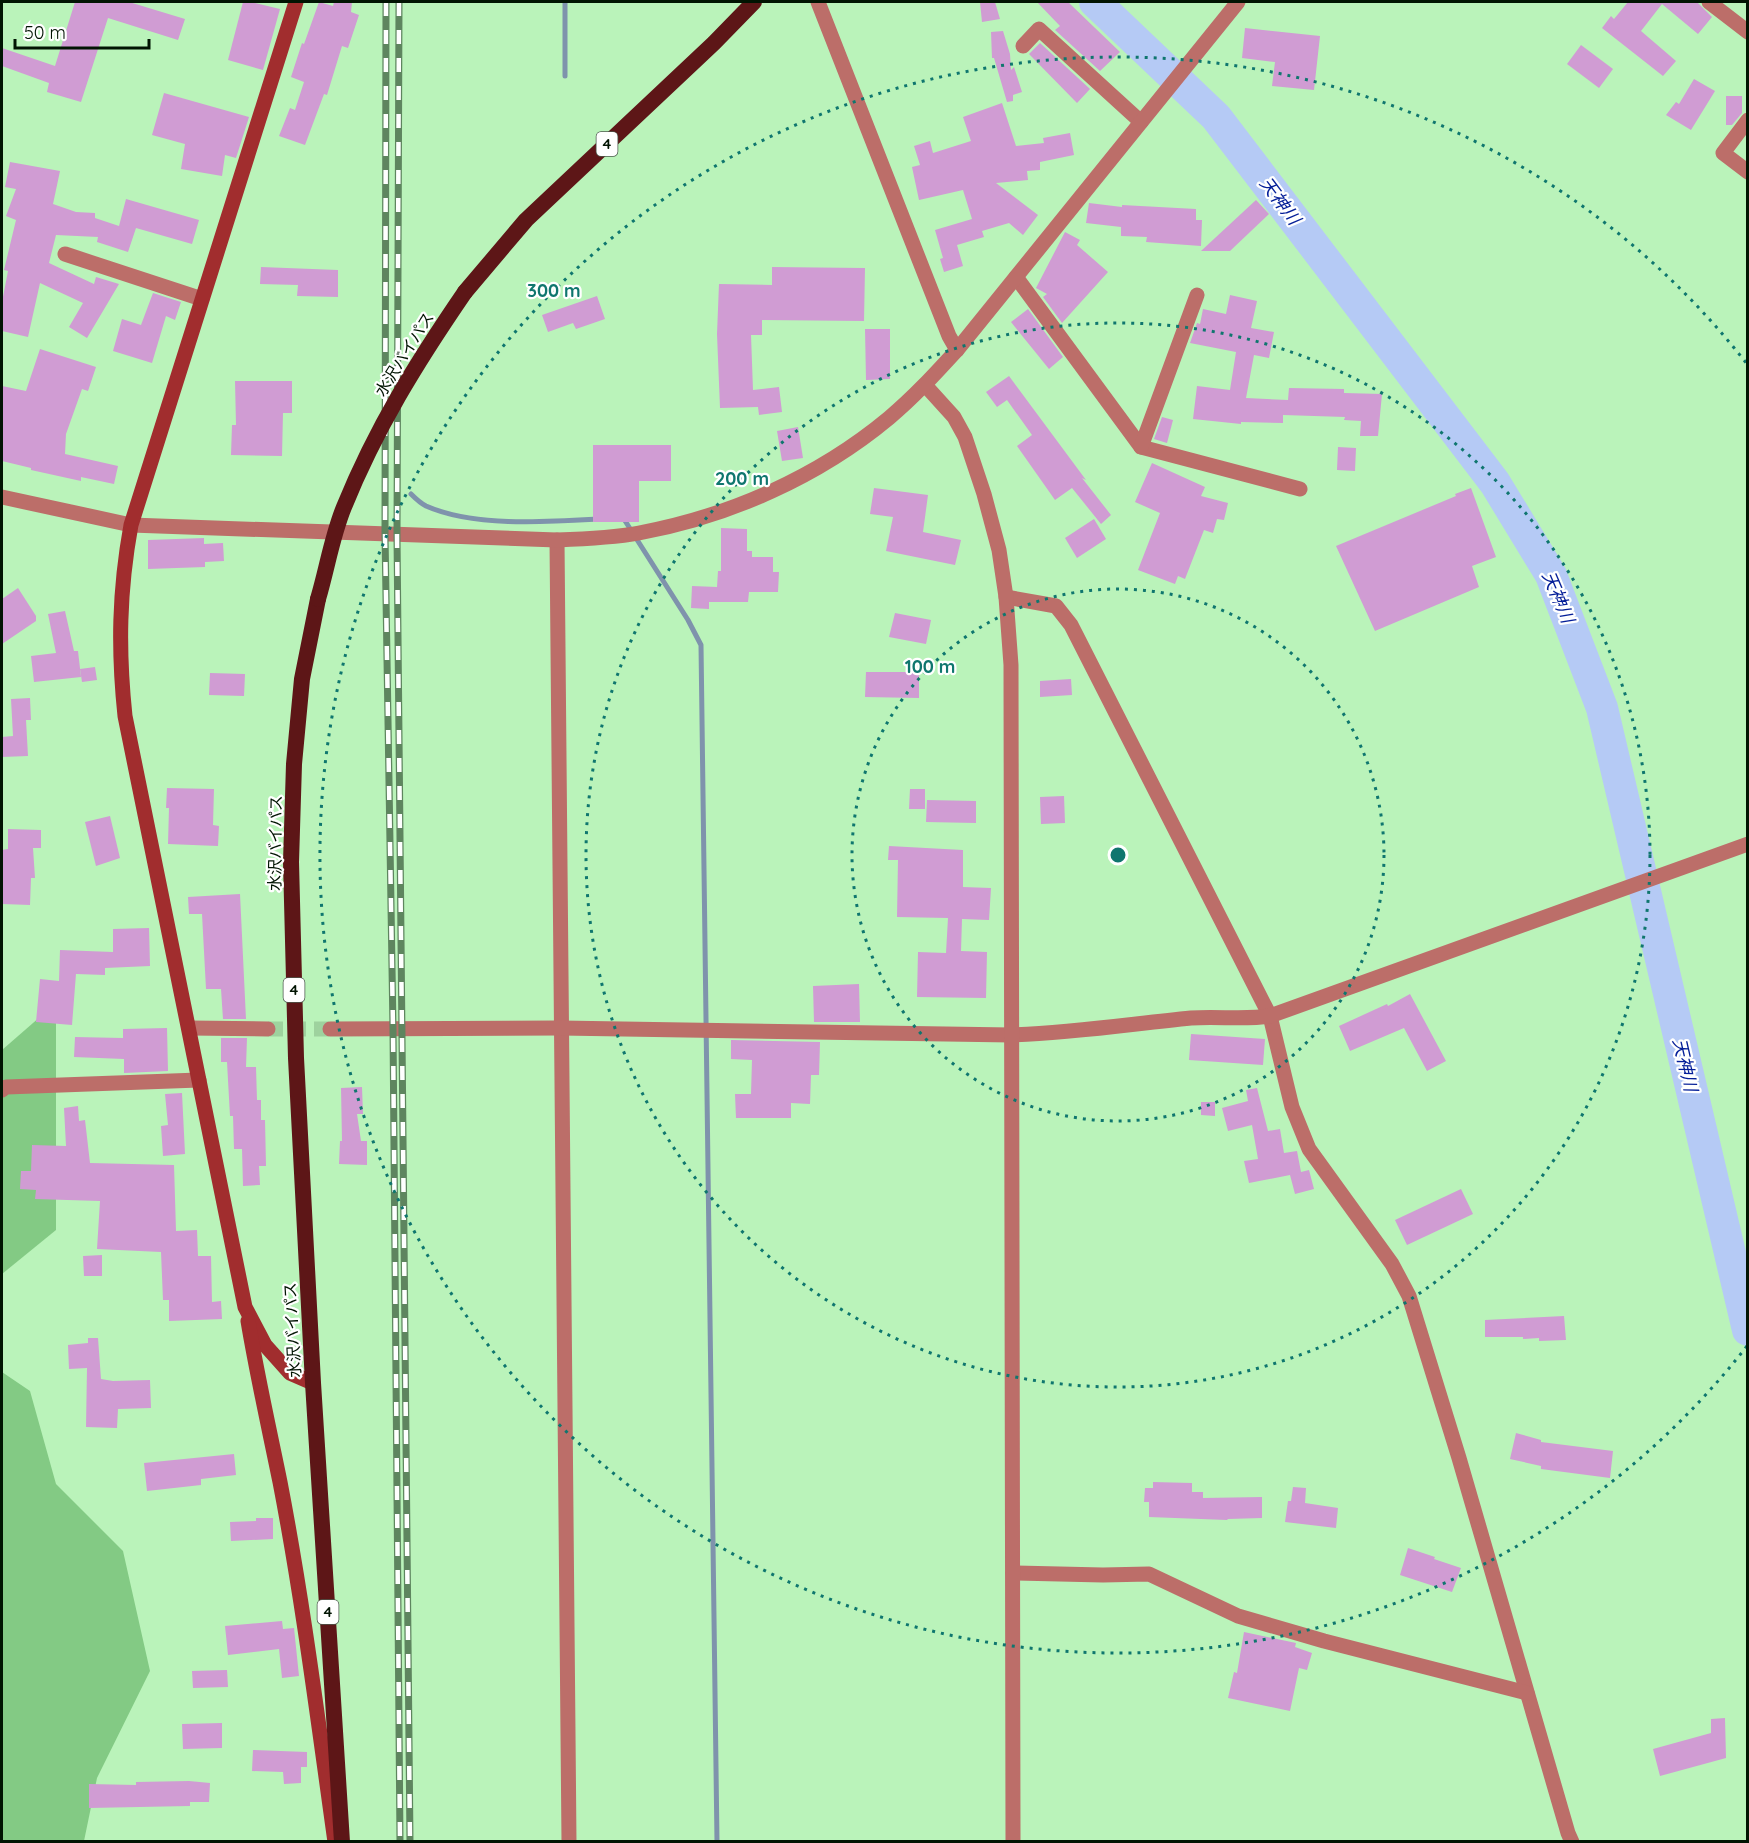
<svg xmlns="http://www.w3.org/2000/svg" width="1749" height="1843" viewBox="0 0 1749 1843" font-family="Quicksand,'Noto Sans JP',sans-serif">
	<style>
		.green { fill: #83ca84 }
		.lines { fill: none; stroke-linecap: round; stroke-linejoin: round }
		.stream { stroke: #7f93ac; stroke-width: 5 }
		.river { stroke: #b5caf5; stroke-width: 32 }
		.building { fill: #d09cd3 }
		.minor-tunnel { stroke: #9ed29e; stroke-width: 15; stroke-dasharray: 15 8; stroke-linecap: butt }
		.minor { stroke: #bc6e69; stroke-width: 15 }
		.tertiary { stroke: #bc6e69; stroke-width: 15 }
		.secondary { stroke: #a12d2e; stroke-width: 15 }
		.trunk { stroke: #5d1617; stroke-width: 16 }
		.rail-casing { stroke: #5e855f; stroke-width: 7 }
		.rail { stroke: #fff; stroke-width: 4.5; stroke-dasharray: 14; stroke-linecap: butt }
		.trunk-bridge { stroke: #5d1617; stroke-width: 16 }
		.ring { fill: none; stroke: #0f766e; stroke-width: 3; stroke-dasharray: 3 6 }
		.labels { text-anchor: middle; stroke-width: 4.5; stroke-linejoin: round; paint-order: stroke }
		.shield { fill: #fff; stroke: #4d5a4e; stroke-width: 1.5 }
		.shield-label { font-size: 15px; font-weight: bold; fill: #011402 }
		.street-label { font-size: 16px; fill: #011402; stroke: #fff }
		.water-label { font-size: 18px; font-style: italic; fill: #041e98; stroke: #fff }
		.centre { fill: #0f766e; stroke: #fff; stroke-width: 3 }
		.ring-label { font-size: 18px; text-anchor: middle; font-weight: bold; fill: #0f766e; stroke: #fff; stroke-width: 4.5; stroke-linejoin: round; paint-order: stroke }
	</style>
	<rect width="100%" height="100%" fill="#baf3ba"/>
	<g class="green">
		<polygon points="56,1003 56,1230 2,1274 2,1050"/>
		<polygon points="2,1372 30,1391 56,1484 123,1551 150,1671 97,1778 84,1841 2,1841"/>
	</g>
	<g class="lines">
		<g class="stream">
			<polyline points="565,2 565,76"/>
			<path d="M411,494C415,498 420,503 426,506C473,527 547,522 598,519"/>
			<polyline points="622,516 688,620 701,645 717,1842"/>
		</g>
		<polyline class="river" points="1095,2 1216,117 1495,483 1551,575 1602,708 1748,1330"/>
	</g>
	<g class="building">
		<polygon points="75,2 129,2 185,19 178,40 108,18 81,102 47,92 49,83 2,66 2,48 55,66"/>
		<polygon points="243,2 251,2 280,9 263,70 228,60"/>
		<polygon points="319,2 333,6 334,2 352,2 351,12 359,15 348,48 342,46 327,95 324,94 305,145 279,136 290,108 295,110 304,82 291,77 302,43 304,44"/>
		<polygon points="980,2 995,2 1000,19 982,22"/>
		<polygon points="1037,2 1068,2 1120,52 1100,71 1055,30 1060,26"/>
		<polygon points="1628,2 1697,2 1712,17 1698,34 1662,4 1641,31 1676,61 1663,76 1602,28 1611,16 1614,19"/>
		<polygon points="1245,28 1320,36 1314,90 1272,86 1275,62 1242,58"/>
		<polygon points="1003,31 1010,54 1011,70 1014,67 1022,92 1013,95 1013,101 1007,102 994,58 992,58 991,32"/>
		<polygon points="1040,43 1090,89 1077,103 1029,54"/>
		<polygon points="1581,45 1613,69 1599,88 1567,64"/>
		<polygon points="1694,79 1715,91 1691,130 1666,115 1676,102 1679,104"/>
		<polygon points="164,93 249,117 236,158 225,155 222,176 181,169 185,144 152,135"/>
		<polygon points="1726,96 1742,96 1742,113 1732,125 1726,125"/>
		<polygon points="1002,103 1016,146 1044,143 1043,138 1070,133 1074,155 1040,162 1040,170 1027,171 1028,180 996,183 1038,215 1023,235 1009,223 982,231 984,237 957,245 963,266 944,272 940,259 943,258 935,230 972,219 963,190 919,200 912,167 920,165 914,146 930,141 933,153 971,141 963,117"/>
		<polygon points="10,162 60,171 53,204 76,212 95,213 95,218 119,226 126,199 199,220 192,244 136,228 128,252 97,242 98,237 56,235 49,263 94,284 96,277 119,284 87,338 69,327 83,303 40,283 28,337 2,331 2,302 8,271 4,270 16,220 6,216 16,189 5,187"/>
		<polygon points="1256,200 1269,214 1230,251 1201,251"/>
		<polygon points="1089,203 1122,207 1122,205 1196,209 1196,220 1202,220 1201,246 1146,242 1147,237 1121,236 1121,227 1086,223"/>
		<polygon points="1065,232 1080,240 1077,245 1108,272 1062,323 1043,297 1047,294 1036,288"/>
		<polygon points="261,267 338,270 338,297 297,296 298,285 260,284"/>
		<polygon points="772,267 865,268 864,321 762,320 762,335 751,335 753,390 779,387 782,412 759,415 758,407 720,408 717,334 719,284 772,285"/>
		<polygon points="153,293 181,302 175,320 166,316 152,363 113,351 122,319 141,325"/>
		<polygon points="1230,295 1257,301 1251,328 1274,332 1269,358 1254,355 1246,398 1288,400 1289,388 1344,389 1344,393 1382,394 1378,436 1360,436 1361,421 1344,420 1345,417 1283,415 1283,423 1241,422 1241,424 1193,419 1197,386 1230,390 1236,352 1190,343 1197,323 1200,324 1203,309 1226,314"/>
		<polygon points="597,296 605,319 576,329 573,323 548,332 542,315"/>
		<polygon points="1028,309 1063,357 1049,369 1011,322"/>
		<polygon points="865,329 890,329 890,379 866,380"/>
		<polygon points="40,349 96,367 88,391 82,389 66,434 65,454 118,466 114,484 81,477 81,481 31,470 31,468 2,461 2,386 26,391"/>
		<polygon points="1009,376 1086,480 1082,478 1111,515 1101,524 1072,488 1055,500 1017,446 1032,435 1007,400 997,407 986,392"/>
		<polygon points="235,381 292,381 292,413 283,413 282,456 231,455 232,425 236,425"/>
		<polygon points="1162,417 1173,420 1167,443 1154,439"/>
		<polygon points="798,427 803,458 782,461 777,431"/>
		<polygon points="593,445 671,445 671,481 639,481 639,522 593,522"/>
		<polygon points="1338,447 1356,448 1355,471 1337,470"/>
		<polygon points="1152,463 1205,487 1201,496 1228,503 1224,520 1217,519 1213,533 1204,530 1185,579 1178,576 1175,584 1138,570 1160,513 1135,502"/>
		<polygon points="874,488 928,495 923,532 961,540 955,565 886,551 893,517 870,514"/>
		<polygon points="1471,488 1496,557 1472,566 1479,587 1375,631 1336,546 1456,496 1455,494"/>
		<polygon points="1094,519 1106,539 1077,558 1065,538"/>
		<polygon points="721,528 747,529 747,551 752,551 752,557 773,557 773,572 779,572 778,592 749,592 748,602 709,602 709,609 691,608 692,586 717,587 718,571 721,571"/>
		<polygon points="204,538 204,544 223,543 224,561 205,562 205,567 148,569 148,540"/>
		<polygon points="18,588 36,616 36,621 2,644 2,599"/>
		<polygon points="65,611 74,651 78,651 81,677 34,682 31,656 56,653 48,614"/>
		<polygon points="895,613 931,620 926,644 889,637"/>
		<polygon points="95,667 97,680 82,682 80,669"/>
		<polygon points="866,672 919,672 919,698 865,697"/>
		<polygon points="210,673 245,674 244,696 209,695"/>
		<polygon points="1071,679 1072,695 1040,697 1040,681"/>
		<polygon points="30,698 31,720 26,720 28,756 2,757 2,737 13,736 11,699"/>
		<polygon points="167,788 214,789 213,825 219,826 218,846 168,844 169,808 166,808"/>
		<polygon points="910,789 925,789 925,809 909,809"/>
		<polygon points="1064,796 1065,823 1041,824 1040,797"/>
		<polygon points="927,800 976,801 976,823 926,822"/>
		<polygon points="110,816 120,858 96,866 85,822"/>
		<polygon points="8,829 41,830 41,848 33,848 35,878 31,878 30,905 2,904 2,850 8,849"/>
		<polygon points="889,846 963,850 963,887 991,888 989,920 962,919 961,951 987,952 986,998 917,997 918,952 946,953 948,918 897,917 898,860 888,860"/>
		<polygon points="240,894 246,1019 223,1019 221,989 206,989 202,914 189,914 188,897"/>
		<polygon points="149,928 150,966 105,968 105,975 76,974 72,1025 36,1022 40,979 59,981 60,950 113,952 113,929"/>
		<polygon points="859,984 860,1022 814,1022 813,986"/>
		<polygon points="1410,994 1446,1061 1427,1071 1404,1028 1350,1051 1339,1026 1387,1004 1388,1006"/>
		<polygon points="167,1028 168,1071 124,1073 124,1059 74,1057 75,1037 123,1038 123,1029"/>
		<polygon points="1191,1034 1265,1039 1263,1065 1189,1060"/>
		<polygon points="221,1038 247,1038 246,1067 256,1067 257,1100 261,1100 261,1120 265,1120 266,1166 259,1166 260,1185 243,1186 242,1149 234,1149 233,1116 230,1116 227,1062 221,1062"/>
		<polygon points="731,1040 820,1042 819,1075 811,1075 810,1104 791,1103 791,1118 736,1118 735,1094 751,1094 752,1060 731,1059"/>
		<polygon points="362,1087 363,1114 357,1114 361,1141 367,1141 367,1165 339,1164 340,1141 342,1141 341,1088"/>
		<polygon points="1257,1088 1268,1131 1280,1129 1284,1153 1297,1151 1301,1172 1309,1170 1314,1189 1295,1194 1290,1175 1249,1183 1244,1161 1258,1159 1252,1125 1228,1131 1222,1108 1248,1101 1246,1090"/>
		<polygon points="182,1093 185,1154 163,1156 161,1126 168,1125 165,1094"/>
		<polygon points="1201,1102 1215,1102 1215,1116 1201,1115"/>
		<polygon points="78,1106 79,1121 85,1120 90,1163 174,1165 176,1231 197,1230 198,1256 211,1256 212,1302 221,1301 222,1319 169,1321 169,1300 163,1300 161,1252 97,1249 100,1201 35,1199 36,1190 20,1189 21,1171 31,1171 32,1145 66,1146 64,1108"/>
		<polygon points="1461,1189 1473,1214 1407,1245 1395,1220"/>
		<polygon points="102,1255 102,1276 84,1276 83,1256"/>
		<polygon points="1564,1316 1566,1340 1539,1341 1539,1338 1523,1339 1523,1337 1485,1337 1485,1320"/>
		<polygon points="88,1338 98,1338 101,1379 113,1381 150,1380 151,1408 118,1409 117,1428 86,1427 87,1368 69,1369 68,1345 88,1343"/>
		<polygon points="1516,1433 1541,1440 1541,1442 1613,1451 1610,1478 1541,1469 1541,1466 1510,1459"/>
		<polygon points="234,1454 236,1475 201,1479 201,1485 147,1491 144,1463"/>
		<polygon points="1153,1482 1192,1483 1192,1492 1203,1492 1203,1498 1262,1497 1262,1518 1228,1519 1227,1520 1149,1517 1149,1502 1144,1502 1145,1488 1153,1488"/>
		<polygon points="1293,1487 1306,1488 1305,1503 1338,1508 1336,1528 1285,1522 1288,1501 1291,1501"/>
		<polygon points="256,1518 273,1518 273,1539 231,1541 230,1522 256,1521"/>
		<polygon points="1408,1548 1435,1557 1434,1559 1461,1568 1452,1592 1400,1575"/>
		<polygon points="282,1621 283,1629 294,1628 299,1676 282,1678 279,1649 228,1655 225,1626"/>
		<polygon points="1244,1632 1296,1643 1295,1647 1312,1653 1307,1670 1299,1668 1290,1711 1228,1698 1234,1672 1237,1673"/>
		<polygon points="227,1670 228,1687 193,1688 192,1671"/>
		<polygon points="1725,1718 1726,1758 1660,1776 1653,1749 1711,1733 1711,1719"/>
		<polygon points="222,1723 222,1748 183,1749 182,1724"/>
		<polygon points="253,1750 307,1752 307,1767 301,1767 301,1783 284,1784 283,1772 252,1771"/>
		<polygon points="189,1781 210,1783 209,1802 190,1802 190,1806 89,1808 89,1784 136,1785 136,1782"/>
	</g>
	<g class="lines">
		<polyline class="minor-tunnel" points="268,1029 330,1029"/>
		<g class="minor">
			<polyline points="818,2 949,336 957,350"/>
			<polyline points="1709,2 1748,32"/>
			<polyline points="1023,46 1039,29 1141,122"/>
			<polyline points="1748,120 1723,153 1748,172"/>
			<polyline points="65,254 202,299"/>
			<polyline points="1016,277 1141,447 1300,489"/>
			<polyline points="1141,447 1197,295"/>
			<polyline points="557,540 569,1842"/>
			<polyline points="1006,597 1056,606 1071,625 1270,1016 1292,1107 1309,1149 1392,1264 1409,1296 1459,1458 1568,1833 1572,1842"/>
			<polyline points="189,1028 268,1029"/>
			<path d="M330,1029L560,1028L1012,1035C1072,1033 1131,1024 1191,1018C1218,1016 1244,1020 1270,1016L1748,844"/>
			<polyline points="2,1090 6,1087 199,1080"/>
			<polyline points="1013,1573 1103,1575 1149,1574 1238,1616 1324,1641 1527,1693"/>
		</g>
		<g class="tertiary">
			<polyline points="925,385 954,417 965,437 984,494 999,550 1006,597 1011,665 1013,1842"/>
			<path d="M2,497L131,525L557,540C585,539 612,538 639,533C730,516 818,477 889,418C914,397 935,374 957,350L1238,2"/>
		</g>
		<g class="secondary">
			<path d="M296,2L131,525C119,591 118,649 125,716L245,1307L265,1345L290,1373L313,1383"/>
			<path d="M248,1321C257,1375 269,1428 280,1482C303,1601 318,1721 335,1842"/>
		</g>
		<g class="trunk">
			<polyline points="465,292 526,220 714,43 754,2"/>
			<polyline points="318,599 302,679 294,764 291,862 296,1058 313,1383 342,1842"/>
		</g>
		<defs>
			<g id="rail">
				<polyline points="386,2 385,535 393,1029 400,1842"/>
				<polyline points="399,2 397,536 410,1842"/>
			</g>
		</defs>
		<use href="#rail" class="rail-casing"/>
		<use href="#rail" class="rail"/>
		<path class="trunk-bridge" d="M318,599C327,569 332,536 344,507C376,428 417,362 465,292"/>
	</g>
	<g class="ring">
		<circle cx="1118" cy="855" r="266"/>
		<circle cx="1118" cy="855" r="532"/>
		<path d="M1747 1346A798 798 0 1 1 1747 364"/>
	</g>
	<g class="labels">
		<g class="shield">
			<rect x="596.5" y="132" width="21" height="24" rx="4.5"/>
			<rect x="283.5" y="978" width="21" height="24" rx="4.5"/>
			<rect x="317.5" y="1600" width="21" height="24" rx="4.5"/>
		</g>
		<g class="shield-label">
			<text x="607" y="149">4</text>
			<text x="294" y="995">4</text>
			<text x="328" y="1617">4</text>
		</g>
		<g class="street-label">
			<text transform="translate(404 354) rotate(-58)" y="6">水沢バイパス</text>
			<text transform="translate(275 843) rotate(-89)" y="6">水沢バイパス</text>
			<text transform="translate(292 1330) rotate(-93)" y="6">水沢バイパス</text>
		</g>
		<g class="water-label">
			<text transform="translate(1280 201) rotate(53)" y="6">天神川</text>
			<text transform="translate(1558 597) rotate(67)" y="6">天神川</text>
			<text transform="translate(1685 1065) rotate(77)" y="6">天神川</text>
		</g>
	</g>
	<circle cx="1118" cy="855" r="9" class="centre"/>
	<g class="ring-label">
		<text x="554" y="297">300 m</text>
		<text x="742" y="485">200 m</text>
		<text x="930" y="673">100 m</text>
	</g>
	<rect width="1749" height="1843" fill="none" stroke="#011402" stroke-width="6"/>
	<path d="M15 39v9h134v-9" fill="none" stroke="#011402" stroke-width="3"/>
	<text x="24" y="39" font-size="18" fill="#011402" stroke="#ffffff" stroke-width="4.5" paint-order="stroke">50 m</text>
</svg>
